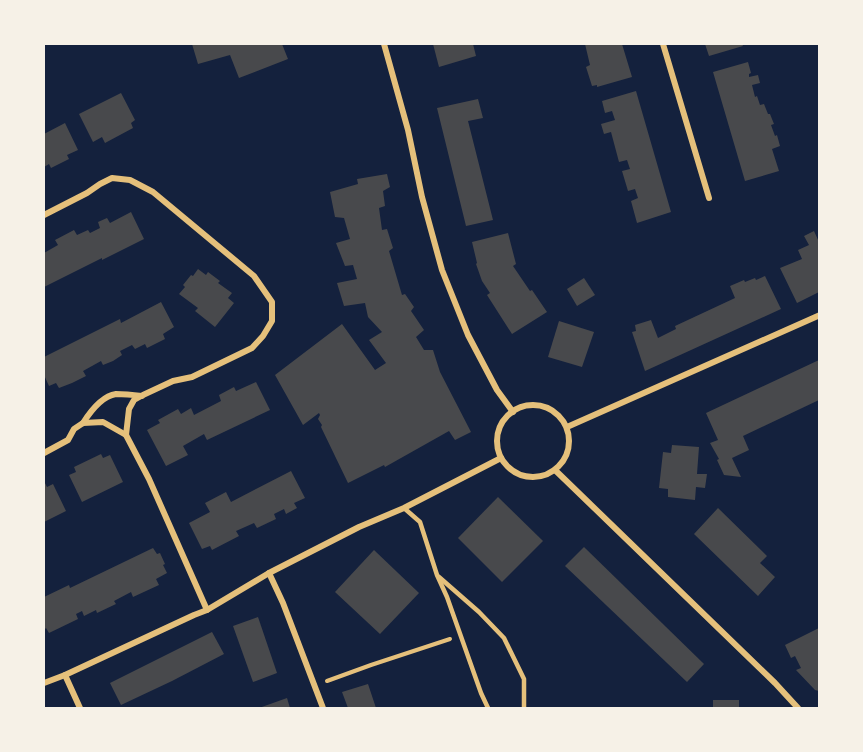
<svg xmlns="http://www.w3.org/2000/svg" width="863" height="752" viewBox="0 0 863 752" font-family="Figtree,sans-serif">
	<style>
		.building { fill: #48494c }
		.lines { fill: none; stroke-linecap: round; stroke-linejoin: round }
		.path { stroke: #e5c07b; stroke-width: 4 }
		.service { stroke: #e5c07b; stroke-width: 4.5 }
		.minor { stroke: #e5c07b; stroke-width: 6 }
	</style>
	<rect width="100%" height="100%" fill="#14213d"/>
	<g class="building">
		<polygon points="192,44 282,44 288,59 239,78 230,55 198,64"/>
		<polygon points="433,44 473,44 476,56 439,67"/>
		<polygon points="585,44 622,44 632,77 597,87 597,85 592,86 586,67 590,65"/>
		<polygon points="705,44 742,44 743,46 709,56"/>
		<polygon points="748,62 751,73 749,74 749,77 758,75 760,83 752,85 755,97 757,96 760,105 764,104 768,114 770,114 774,124 771,125 775,136 777,135 780,146 772,149 779,171 745,181 713,72"/>
		<polygon points="636,91 671,212 637,223 631,201 638,198 635,189 628,191 622,171 630,169 627,160 619,162 611,132 604,134 601,124 615,120 612,111 605,113 602,101"/>
		<polygon points="121,93 135,120 131,123 133,128 105,143 102,137 93,142 79,114"/>
		<polygon points="478,99 483,118 468,121 493,220 466,226 437,108"/>
		<polygon points="65,123 78,150 67,155 69,159 51,168 49,164 44,167 44,134"/>
		<polygon points="387,174 390,187 383,191 385,206 379,208 382,230 387,229 393,248 389,251 402,295 405,294 414,307 411,311 424,330 416,337 424,350 433,350 440,372 471,432 455,440 449,431 385,467 384,465 348,483 321,427 322,425 318,419 320,415 319,413 303,425 275,375 342,324 375,370 386,363 369,340 382,332 368,317 365,303 344,306 337,283 357,279 353,265 345,266 336,243 350,239 344,218 335,217 330,192 358,184 357,179"/>
		<polygon points="131,212 144,239 102,260 102,258 44,287 44,253 58,245 55,240 74,230 77,235 88,230 90,233 100,228 98,222 107,218 110,223"/>
		<polygon points="814,231 819,242 819,292 797,303 780,268 802,259 798,250 809,245 804,236"/>
		<polygon points="508,233 516,264 513,266 530,291 532,290 547,312 512,334 487,295 490,293 482,281 476,264 477,263 472,242"/>
		<polygon points="198,269 206,275 208,272 220,281 218,283 232,293 228,298 234,303 215,327 195,311 198,308 179,294 185,287 183,285 191,275 193,276"/>
		<polygon points="765,276 781,309 645,371 632,332 636,331 635,325 651,320 658,338 676,329 675,326 735,298 730,286 744,280 745,282 755,278 756,280"/>
		<polygon points="584,278 595,295 577,306 567,289"/>
		<polygon points="161,302 174,327 163,334 165,339 147,348 145,344 135,349 132,345 120,351 122,355 113,361 103,365 101,361 83,371 86,376 72,383 59,388 56,383 49,386 44,375 44,357 120,319 121,323"/>
		<polygon points="559,321 594,332 582,367 548,357"/>
		<polygon points="819,360 819,400 743,436 749,450 732,458 741,477 724,475 717,460 719,459 710,443 718,440 706,413"/>
		<polygon points="256,382 270,410 207,440 204,434 183,446 188,455 166,466 147,430 160,423 158,420 178,409 181,414 191,408 194,415 221,401 219,395 234,387 236,391"/>
		<polygon points="672,445 699,447 697,474 707,474 705,488 696,487 695,500 668,497 668,489 659,488 663,452 671,453"/>
		<polygon points="101,454 103,458 110,455 123,482 82,502 69,475 76,472 74,467"/>
		<polygon points="291,471 305,498 294,503 297,508 286,514 284,509 274,514 276,519 257,528 254,523 236,531 239,536 212,550 210,546 202,549 189,523 210,512 205,503 226,492 231,502"/>
		<polygon points="44,481 47,487 53,484 66,511 44,522"/>
		<polygon points="498,497 543,541 502,582 458,538"/>
		<polygon points="718,508 767,556 760,563 775,577 758,596 694,534"/>
		<polygon points="584,547 704,664 687,682 565,566"/>
		<polygon points="153,548 157,554 160,553 165,564 163,565 167,573 156,579 159,585 133,597 131,592 114,601 116,604 97,613 96,610 84,616 82,611 76,614 78,619 49,633 46,628 44,630 44,597 69,585 70,588"/>
		<polygon points="374,550 419,593 380,634 335,592"/>
		<polygon points="258,617 277,673 253,682 233,626"/>
		<polygon points="819,628 819,691 815,690 796,670 801,668 795,656 791,658 785,645"/>
		<polygon points="212,632 224,654 172,681 121,705 110,683"/>
		<polygon points="368,684 376,708 348,708 342,692"/>
		<polygon points="287,698 290,708 259,708"/>
		<rect x="713" y="700" width="26" height="8"/>
	</g>
	<g class="lines">
		<polyline class="path" points="327,681 371,665 450,639"/>
		<g class="service">
			<polyline points="404,508 420,522 437,575 447,597 481,693 488,708"/>
			<polyline points="439,577 479,612 504,638 524,679 524,708"/>
		</g>
		<g class="minor">
			<polyline points="384,44 408,130 422,197 442,270 468,335 497,390 513,412"/>
			<polyline points="663,44 709,198"/>
			<polyline points="44,215 87,193 100,184 112,178 130,180 153,192 254,276 272,302 272,321 263,336 252,348 192,377 173,381 143,395 134,400 129,409 126,435 149,479 207,610"/>
			<circle cx="533" cy="441" r="36"/>
			<path d="M83,423C90,412 102,396 116,394C124,394 134,395 142,396"/>
			<polyline points="567,427 820,315"/>
			<polyline points="44,453 68,440 74,429 83,423 103,422 126,435"/>
			<polyline points="555,470 775,683 798,708"/>
			<polyline points="269,573 283,603 323,708"/>
			<polyline points="65,675 80,708"/>
			<polyline points="44,683 65,675 194,615 207,610 269,573 359,527 404,508 501,458"/>
		</g>
	</g>
	<rect width="863" height="752" fill="none" stroke="#f6f1e7" stroke-width="90"/>
</svg>
